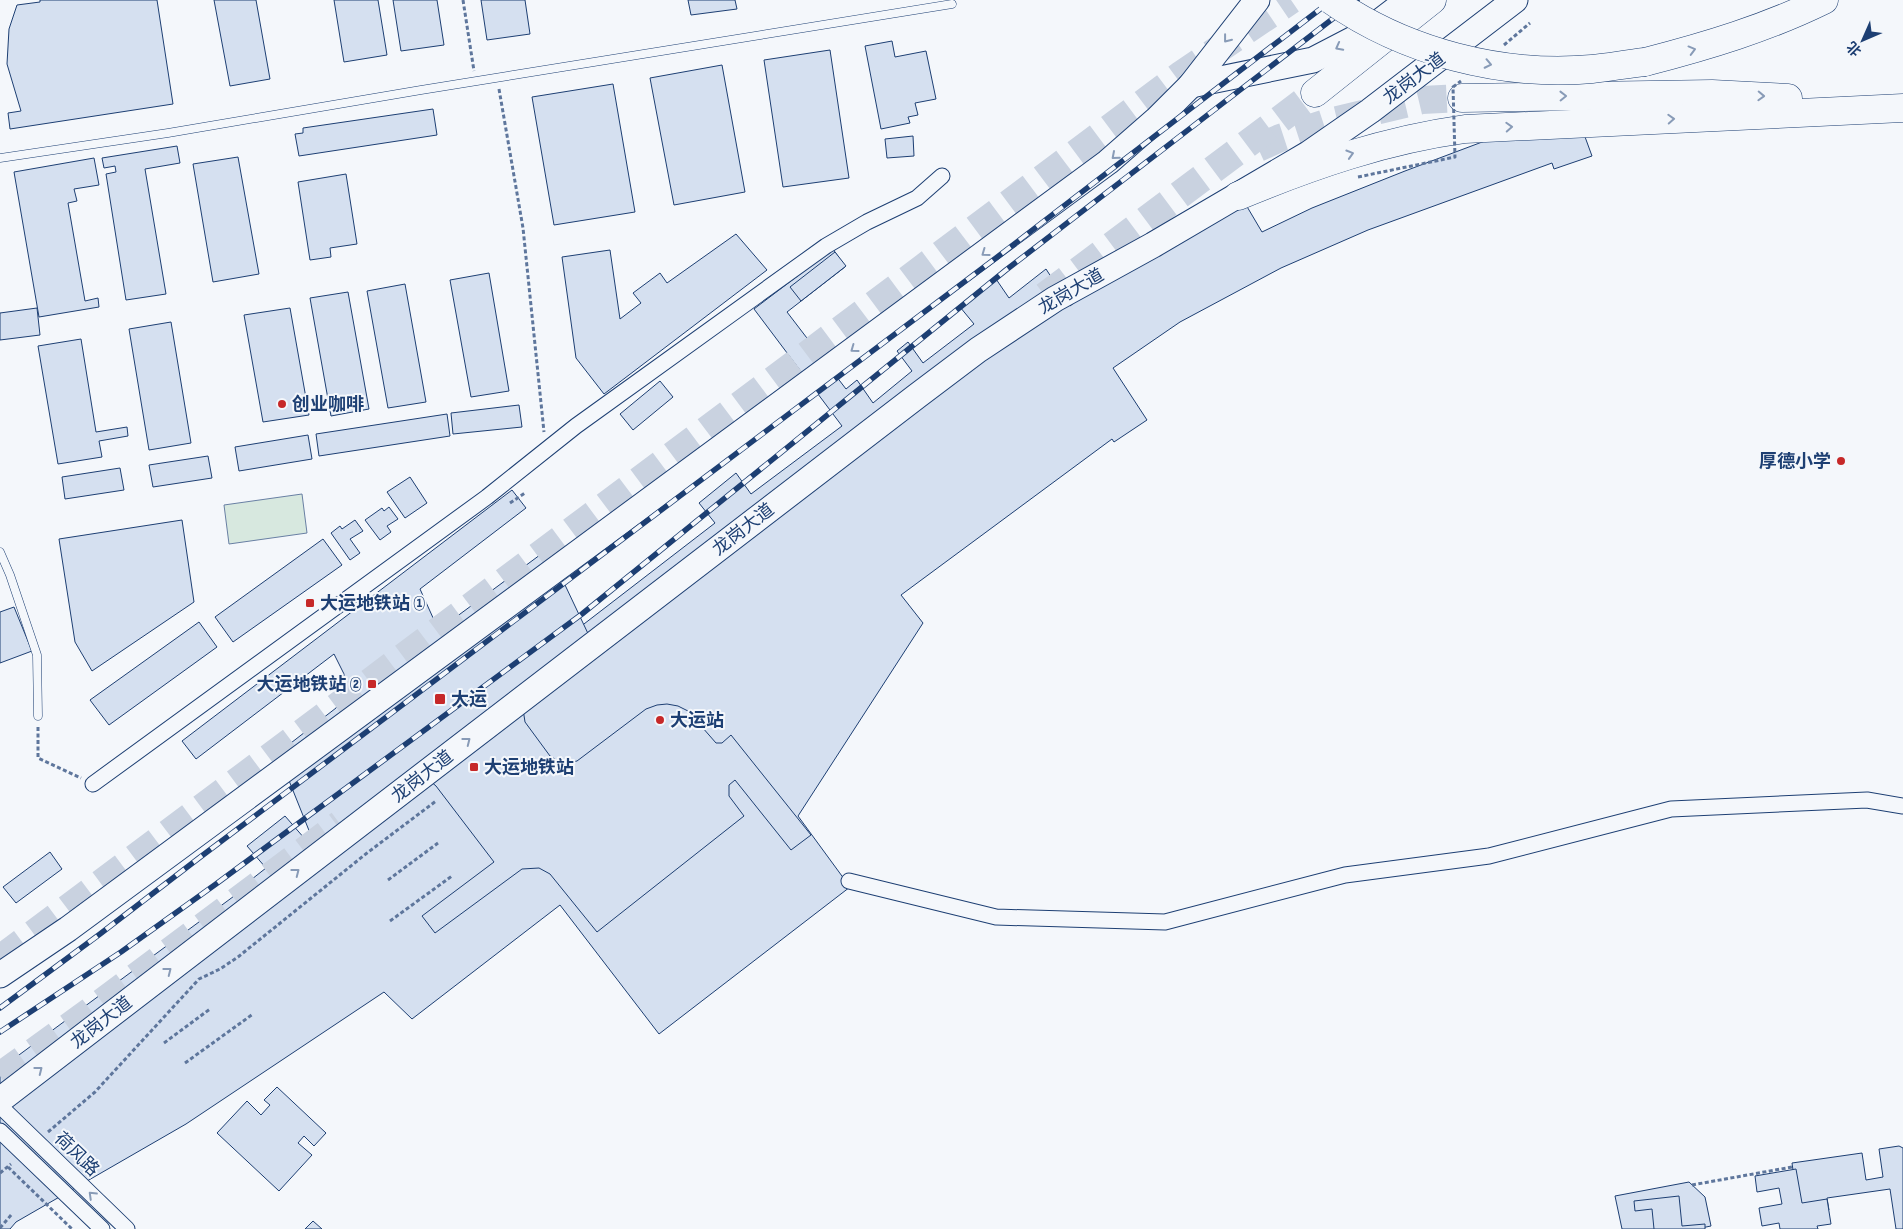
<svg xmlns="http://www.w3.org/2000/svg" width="1903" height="1229" viewBox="0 0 1903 1229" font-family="'Sofia Sans Condensed','Noto Sans SC',sans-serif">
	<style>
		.green { fill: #d7e8df; stroke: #687fa3 }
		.building { fill: #d5e0f0; stroke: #1d3f73 }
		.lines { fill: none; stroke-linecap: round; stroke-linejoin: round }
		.highway-tunnel { stroke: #c9d2e0; stroke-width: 28; stroke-dasharray: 28 14; stroke-linecap: butt }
		.lane-casing { stroke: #1d3f73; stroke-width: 9 }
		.street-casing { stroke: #1d3f73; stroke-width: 17 }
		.primary-casing { stroke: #1d3f73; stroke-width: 27 }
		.highway-casing { stroke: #1d3f73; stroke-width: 29 }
		.path { stroke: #5e769c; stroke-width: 3; stroke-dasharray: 4 2.5; stroke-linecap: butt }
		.lane { stroke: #f4f7fb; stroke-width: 8 }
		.street { stroke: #f4f7fb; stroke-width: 15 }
		.primary { stroke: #f4f7fb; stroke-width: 25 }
		.highway { stroke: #f4f7fb; stroke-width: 28 }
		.rail-casing { stroke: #1d3f73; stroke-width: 5.5 }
		.rail { stroke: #f4f7fb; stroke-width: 4; stroke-dasharray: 11; stroke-linecap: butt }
		.highway-bridge-casing { stroke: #1d3f73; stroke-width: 29; stroke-linecap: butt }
		.path-bridge { stroke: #5e769c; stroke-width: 3; stroke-dasharray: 4 2.5; stroke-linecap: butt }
		.highway-bridge { stroke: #f4f7fb; stroke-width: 28 }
		.oneway { stroke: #889bb7 }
		.poi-dot { fill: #c62828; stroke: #f4f7fb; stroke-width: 2 }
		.labels { text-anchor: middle; stroke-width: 4; stroke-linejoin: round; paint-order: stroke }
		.street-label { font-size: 18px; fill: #1d3f73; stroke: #f4f7fb }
		.poi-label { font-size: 18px; font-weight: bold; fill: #1d3f73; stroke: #f4f7fb; text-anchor: start }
	</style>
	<rect width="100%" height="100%" fill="#f4f7fb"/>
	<polygon class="green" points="302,494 307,533 229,544 224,505"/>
	<g class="building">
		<polygon points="40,0 157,0 173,104 10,129 8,113 21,111 7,64 9,29 17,5 40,2"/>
		<polygon points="214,0 256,0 270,79 230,86"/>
		<polygon points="334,0 378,0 387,55 344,62"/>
		<polygon points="393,0 437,0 444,45 401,51"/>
		<polygon points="481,0 525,0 530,34 487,40"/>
		<polygon points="688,0 735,0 737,9 691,15"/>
		<polygon points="892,41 895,57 926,51 936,99 915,103 918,115 908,117 910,123 881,129 865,46"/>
		<polygon points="830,50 849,178 783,187 764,60"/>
		<polygon points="722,65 745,192 674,205 650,78"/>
		<polygon points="613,84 635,212 554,225 532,97"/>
		<polygon points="1573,104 1592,156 1554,169 1552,163 1368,230 1281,268 1180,322 1113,368 1147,420 1114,442 1112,439 901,595 923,623 798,816 850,887 659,1034 560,905 412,1019 384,992 186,1124 16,1222 10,1229 0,1229 0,1069 249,885 247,883 266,868 247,846 285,816 305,839 715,523 699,503 736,473 751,494 842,426 754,309 833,249 845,267 787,312 846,389 857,380 873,403 912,371 897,351 908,342 923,363 974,324 960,307 996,279 1009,298 1046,269 1070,306 1101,281 1236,188 1262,232 1312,208 1405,171 1538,121 1536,117"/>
		<polygon points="433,109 437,135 299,156 295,134 303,133 303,128"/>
		<polygon points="913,136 914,156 887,158 885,139"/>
		<polygon points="177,146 180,163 145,169 166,294 126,300 106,174 116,172 115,166 104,168 102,158"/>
		<polygon points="238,157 259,274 213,282 193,164"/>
		<polygon points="94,158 99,185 74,189 77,201 68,203 85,301 98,298 99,307 39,317 14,172"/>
		<polygon points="346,174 357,244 330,248 331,257 310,260 298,182"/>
		<polygon points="736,234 767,270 604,394 576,358 562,257 610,250 620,319 641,303 633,293 660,273 667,283"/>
		<polygon points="835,252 846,266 801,301 790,287"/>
		<polygon points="489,273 509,391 471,397 450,280"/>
		<polygon points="405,284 426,402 388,408 367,291"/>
		<polygon points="348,292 369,409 331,416 310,298"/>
		<polygon points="37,308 40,335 0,340 0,313"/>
		<polygon points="290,308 309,415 263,422 244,315"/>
		<polygon points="171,322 191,443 149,450 129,329"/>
		<polygon points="81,339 96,432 127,427 128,436 99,441 102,457 58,464 38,346"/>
		<polygon points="660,381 673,397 633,430 620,414"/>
		<polygon points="519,405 522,427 453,434 451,413"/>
		<polygon points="447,414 450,436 319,456 316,434"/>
		<polygon points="308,435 312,459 239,471 235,447"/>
		<polygon points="208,456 212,478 153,487 149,465"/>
		<polygon points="120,468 124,490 65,499 62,477"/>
		<polygon points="410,477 427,503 405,518 387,492"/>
		<polygon points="512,490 526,508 420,589 434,620 452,620 548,549 592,642 523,709 525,722 550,756 558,761 567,763 577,761 646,709 657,705 667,704 678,706 688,711 716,743 722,743 731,735 811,835 791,850 735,780 729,785 729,796 744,816 597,932 550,874 539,868 522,869 435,933 422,916 494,862 436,786 429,780 316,848 278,753 336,708 340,702 343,694 344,674 334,654 196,759 182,741"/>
		<polygon points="389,507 398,519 387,526 391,532 380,540 365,520 382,508 384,511"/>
		<polygon points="182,520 194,602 92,671 75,642 59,539"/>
		<polygon points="355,520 363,531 350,539 360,553 350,560 331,533 340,526 342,529"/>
		<polygon points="323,539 342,565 233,642 215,617"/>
		<polygon points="14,607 32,651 0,663 0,612"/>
		<polygon points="199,622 217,647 109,725 90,700"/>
		<polygon points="50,852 62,869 16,903 3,887"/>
		<polygon points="277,1087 326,1133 314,1146 304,1136 298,1143 312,1155 279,1191 217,1133 247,1101 261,1115 270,1105 264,1100"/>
		<polygon points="1899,1146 1903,1148 1903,1229 1896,1229 1890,1189 1827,1198 1829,1210 1799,1214 1792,1163 1862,1153 1866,1180 1883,1177 1879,1149"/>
		<polygon points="1796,1169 1802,1203 1827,1199 1831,1224 1817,1226 1818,1229 1780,1229 1779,1223 1762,1226 1759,1208 1782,1204 1779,1188 1757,1192 1755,1176"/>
		<polygon points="1689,1182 1705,1197 1711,1226 1696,1229 1622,1229 1615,1196"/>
		<polygon points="1679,1196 1682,1226 1705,1224 1705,1229 1654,1229 1652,1209 1635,1211 1634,1201"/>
		<polygon points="313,1221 322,1229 305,1229"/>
	</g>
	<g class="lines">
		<g class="highway-tunnel">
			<polyline points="1258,148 1280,138 1329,122 1422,100 1462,98"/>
			<polyline points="1045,296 1315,93"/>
			<polyline points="0,959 1182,74 1291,0"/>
			<polyline points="0,1076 81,1018 340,824"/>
		</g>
		<defs>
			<g id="lane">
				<polyline points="0,158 168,133 421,90 952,4"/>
				<polyline points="0,552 10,575 37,655 38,716"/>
			</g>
			<g id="street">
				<polyline points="93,784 487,497 576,426 826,246 867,222 917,198 942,176"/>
				<polyline points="849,881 996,917 1165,922 1345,875 1489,856 1671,809 1867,800 1903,806"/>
				<polyline points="0,1106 127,1229"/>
				<polyline points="0,1131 102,1229"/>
			</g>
			<g id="primary">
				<polyline points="1191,85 1313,60 1365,33 1408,0"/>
				<polyline points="0,975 68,929 1108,162 1156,120 1191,85 1257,0"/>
				<polyline points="0,1100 917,396 978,350 1055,299 1153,245 1308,154 1370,111 1515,0"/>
			</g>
			<g id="highway">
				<path d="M1645,62C1707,46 1767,28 1824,0"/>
				<polyline points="1315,93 1432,0"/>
				<polyline points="1462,98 1712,94 1788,98"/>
				<path d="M1238,196C1313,165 1385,140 1465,129L1903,108"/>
			</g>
		</defs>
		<use href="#lane" class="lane-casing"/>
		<use href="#street" class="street-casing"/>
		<use href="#primary" class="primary-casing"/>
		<use href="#highway" class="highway-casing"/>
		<g class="path">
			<polyline points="463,0 474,71"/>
			<polyline points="499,89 523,228 544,432"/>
			<polyline points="510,503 525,493"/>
			<polyline points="38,727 38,758 81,778"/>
			<polyline points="388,880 438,843"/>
			<polyline points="390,921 452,876"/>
			<polyline points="164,1043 210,1009"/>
			<polyline points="185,1063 253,1014"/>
			<polyline points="48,1132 95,1092 199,979 220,969 238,957 367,853 436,801"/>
			<polyline points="8,1167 72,1229"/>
			<polyline points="0,1173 11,1164"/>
			<polyline points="1692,1185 1792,1167"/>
			<polyline points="0,1228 12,1214"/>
		</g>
		<use href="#lane" class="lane"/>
		<use href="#street" class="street"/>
		<use href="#primary" class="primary"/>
		<use href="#highway" class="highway"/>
		<defs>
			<g id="rail">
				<polyline points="0,1008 100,934 199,858 996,258 1332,0"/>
				<polyline points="0,1032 121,952 216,884 582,614 1006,270 1357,0"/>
			</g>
		</defs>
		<use href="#rail" class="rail-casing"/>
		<use href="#rail" class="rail"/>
		<defs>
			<path id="highway-bridge" d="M1331,0C1405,52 1502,77 1592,69C1610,67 1627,64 1645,62"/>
		</defs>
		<use href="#highway-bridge" class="highway-bridge-casing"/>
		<g class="path-bridge">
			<polyline points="1504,45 1530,23"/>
			<polyline points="1358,177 1455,157 1453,87 1461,81"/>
		</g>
		<use href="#highway-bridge" class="highway-bridge"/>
	</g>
	<defs><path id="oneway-chevron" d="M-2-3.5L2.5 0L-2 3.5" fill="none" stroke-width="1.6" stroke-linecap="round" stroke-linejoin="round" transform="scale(1.25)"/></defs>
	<g class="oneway">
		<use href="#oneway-chevron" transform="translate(1227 39) rotate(128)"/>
		<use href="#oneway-chevron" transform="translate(1339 47) rotate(152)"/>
		<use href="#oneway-chevron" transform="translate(1692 50) rotate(-15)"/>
		<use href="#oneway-chevron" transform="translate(1488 64) rotate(12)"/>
		<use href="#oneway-chevron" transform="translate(1563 96) rotate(-1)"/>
		<use href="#oneway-chevron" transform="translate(1761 96) rotate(2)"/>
		<use href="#oneway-chevron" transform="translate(1671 119) rotate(-3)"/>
		<use href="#oneway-chevron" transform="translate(1509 127) rotate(-3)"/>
		<use href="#oneway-chevron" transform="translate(1350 154) rotate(-17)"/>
		<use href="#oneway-chevron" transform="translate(1115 156) rotate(139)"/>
		<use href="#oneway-chevron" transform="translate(985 253) rotate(144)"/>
		<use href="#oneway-chevron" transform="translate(854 349) rotate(144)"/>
		<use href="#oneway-chevron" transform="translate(467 741) rotate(-38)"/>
		<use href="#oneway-chevron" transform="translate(296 872) rotate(-38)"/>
		<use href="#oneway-chevron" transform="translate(168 971) rotate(-38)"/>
		<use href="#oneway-chevron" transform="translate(39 1070) rotate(-38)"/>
		<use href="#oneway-chevron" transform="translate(92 1195) rotate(-136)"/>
	</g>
	<g class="poi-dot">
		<circle cx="282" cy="404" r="5"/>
		<circle cx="1841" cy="461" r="5"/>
		<rect x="305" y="598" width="10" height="10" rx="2.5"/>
		<rect x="367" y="679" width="10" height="10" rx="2.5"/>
		<rect x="434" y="693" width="12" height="12" rx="2.5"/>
		<circle cx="660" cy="720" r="5"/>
		<rect x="469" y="762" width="10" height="10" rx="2.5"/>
	</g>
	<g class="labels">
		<g class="street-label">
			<text transform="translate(1414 78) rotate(-37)" y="6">龙岗大道</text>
			<text transform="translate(1071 291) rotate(-30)" y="6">龙岗大道</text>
			<text transform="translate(743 529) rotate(-38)" y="6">龙岗大道</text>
			<text transform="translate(422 776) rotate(-38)" y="6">龙岗大道</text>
			<text transform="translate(101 1022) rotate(-38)" y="6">龙岗大道</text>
			<text transform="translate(77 1154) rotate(44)" y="6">荷风路</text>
		</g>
		<g class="poi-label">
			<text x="292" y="410">创业咖啡</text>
			<text x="1831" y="467" text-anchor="end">厚德小学</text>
			<text x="320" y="609">大运地铁站 ①</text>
			<text x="362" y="690" text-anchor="end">大运地铁站 ②</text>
			<text x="451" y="705">大运</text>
			<text x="670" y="726">大运站</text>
			<text x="484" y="773">大运地铁站</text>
		</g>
	</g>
	<g transform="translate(1863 40) rotate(225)" stroke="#f4f7fb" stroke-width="4" paint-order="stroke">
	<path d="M0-4L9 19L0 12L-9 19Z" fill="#1d3f73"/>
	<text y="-8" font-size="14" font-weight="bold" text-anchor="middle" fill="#1d3f73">北</text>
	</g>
</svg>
